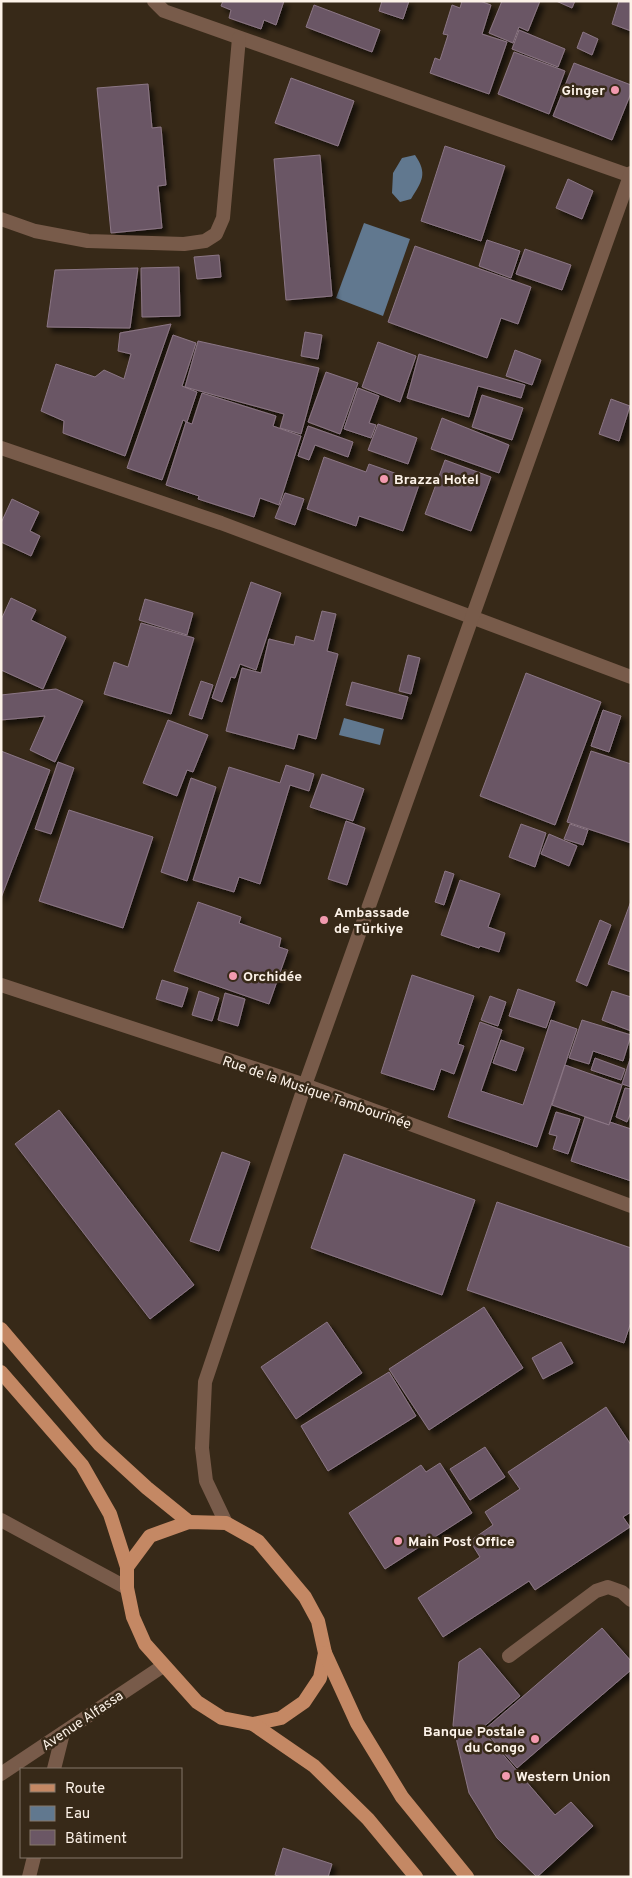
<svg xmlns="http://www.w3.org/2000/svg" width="632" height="1878" viewBox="0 0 632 1878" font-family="Overpass,sans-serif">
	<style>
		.water { fill: #61788f }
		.building { fill: #6b5765; stroke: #8b7685; filter: url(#shadow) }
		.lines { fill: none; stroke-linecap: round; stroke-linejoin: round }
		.service { stroke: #785b4a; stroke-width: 14 }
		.minor { stroke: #785b4a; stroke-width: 14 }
		.primary { stroke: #c48864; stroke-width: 14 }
		.poi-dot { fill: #f29aaf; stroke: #372918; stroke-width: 2 }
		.labels { text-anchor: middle; stroke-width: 5; stroke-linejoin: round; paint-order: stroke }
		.poi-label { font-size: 14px; font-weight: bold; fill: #fcf2e8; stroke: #372918; text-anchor: start }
		.street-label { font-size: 14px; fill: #fcf2e8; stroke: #372918 }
	</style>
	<defs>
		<filter id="shadow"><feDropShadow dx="4.5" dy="4.5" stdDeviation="2.5" flood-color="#0009"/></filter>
	</defs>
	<rect width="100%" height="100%" fill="#372918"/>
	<g class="water">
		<path d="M415,155C428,174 422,181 411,199L400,202L392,193L393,173L402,158Z"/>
		<polygon points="364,223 410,239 383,316 336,298"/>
		<polygon points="344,718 384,729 380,745 339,735"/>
	</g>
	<g class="building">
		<polygon points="223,1 284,1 276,25 264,20 261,29 229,18 231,10 221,6"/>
		<polygon points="382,1 409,1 403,19 379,11"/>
		<polygon points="462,1 480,1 491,5 482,34 507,42 489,94 430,73 435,58 440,60 448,35 443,34 452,5 460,8"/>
		<polygon points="502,1 540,1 528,31 519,27 513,43 489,33"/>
		<polygon points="556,1 575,1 572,8"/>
		<polygon points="619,1 631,1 631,31 612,24"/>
		<polygon points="314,5 380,30 372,52 306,27"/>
		<polygon points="519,30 565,49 558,67 512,49"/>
		<polygon points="583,32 598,39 592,55 577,48"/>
		<polygon points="514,52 565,71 549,114 498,94"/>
		<polygon points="574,63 631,85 631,93 612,140 553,116"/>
		<polygon points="291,78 354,101 338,146 275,123"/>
		<polygon points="148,84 152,128 161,127 166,185 158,186 162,228 111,233 97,88"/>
		<polygon points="445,146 505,166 481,241 421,221"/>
		<polygon points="320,155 332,296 286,300 274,159"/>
		<polygon points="568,179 593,191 582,219 556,208"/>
		<polygon points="487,240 520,251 511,278 479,266"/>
		<polygon points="415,246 531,287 518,324 501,318 487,358 388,322"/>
		<polygon points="525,249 571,265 562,290 516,274"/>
		<polygon points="219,255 221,277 197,279 194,257"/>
		<polygon points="179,267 180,316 142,317 141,268"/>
		<polygon points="138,268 130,328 47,327 55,270"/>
		<polygon points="171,324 125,456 63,433 64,421 41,411 56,364 95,377 104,370 124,379 131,354 118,351 120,333"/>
		<polygon points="305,332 322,335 318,359 301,356"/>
		<polygon points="173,335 196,343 182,386 197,392 187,422 183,420 162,480 127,468"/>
		<polygon points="198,341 319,368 301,434 280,428 284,414 185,387"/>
		<polygon points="378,342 416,356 400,402 362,387"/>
		<polygon points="515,350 541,360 532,385 506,376"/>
		<polygon points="419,354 525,385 521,398 478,386 469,417 407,398"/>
		<polygon points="326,372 358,383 340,434 308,422"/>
		<polygon points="358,388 379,396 369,423 376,425 371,438 344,429"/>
		<polygon points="202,393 276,416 273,426 301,436 279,505 260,498 254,517 198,499 199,496 166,485 186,422 192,424"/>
		<polygon points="482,395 523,408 512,440 472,427"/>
		<polygon points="611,399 630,406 619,441 599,434"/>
		<polygon points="442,418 509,445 499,473 431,449"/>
		<polygon points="378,424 417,438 408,464 368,450"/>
		<polygon points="308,426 353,442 348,457 315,445 309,460 298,456"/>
		<polygon points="324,457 366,472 369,464 420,482 403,531 359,516 356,526 307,509"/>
		<polygon points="445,460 491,477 471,531 425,514"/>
		<polygon points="285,493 304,499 295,525 275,518"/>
		<polygon points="12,499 39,512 30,531 40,536 31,556 1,542 1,523"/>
		<polygon points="251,582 281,593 256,670 240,664 235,678 231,677 222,702 212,698"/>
		<polygon points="11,598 36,610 31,620 66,637 43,689 1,670 1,620"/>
		<polygon points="145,599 193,613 187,635 139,620"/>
		<polygon points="322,611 336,614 327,651 338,654 316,739 298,734 294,749 226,731 242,668 261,673 269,639 294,645 296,636 314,641"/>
		<polygon points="141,623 194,638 171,714 104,694 114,662 128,667"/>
		<polygon points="408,655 420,658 411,694 399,691"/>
		<polygon points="526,673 601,702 555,825 480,796"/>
		<polygon points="201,681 213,685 202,719 189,715"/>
		<polygon points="352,682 408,697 402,719 346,705"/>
		<polygon points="56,689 83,701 55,762 30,750 45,716 1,720 1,695"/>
		<polygon points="603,710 621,716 609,752 591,746"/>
		<polygon points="168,720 208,735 193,772 187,770 177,796 143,783"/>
		<polygon points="1,751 50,770 1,898"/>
		<polygon points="591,751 631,764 631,843 567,822"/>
		<polygon points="58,762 74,768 51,834 35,829"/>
		<polygon points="286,765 314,774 309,791 290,785 260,884 239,877 234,892 193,880 229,767 280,783"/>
		<polygon points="322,774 364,789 353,821 310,807"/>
		<polygon points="191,778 216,787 187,881 161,872"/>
		<polygon points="69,810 153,837 123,928 39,901"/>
		<polygon points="346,821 365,828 347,885 328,879"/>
		<polygon points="521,824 546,833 535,867 509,857"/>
		<polygon points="570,824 588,830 583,845 564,839"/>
		<polygon points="549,834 577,846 569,866 541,854"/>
		<polygon points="445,871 454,874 444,905 435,902"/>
		<polygon points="460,880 500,894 488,927 505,933 499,952 480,946 479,948 441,935"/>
		<polygon points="631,901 631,972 608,964"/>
		<polygon points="198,902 241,917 239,923 281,938 279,947 288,950 269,1004 174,971"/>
		<polygon points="600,920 611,925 587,986 576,981"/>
		<polygon points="412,975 474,996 458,1044 464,1046 454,1074 441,1069 434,1090 381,1073"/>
		<polygon points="162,980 188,988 182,1007 156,999"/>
		<polygon points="518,989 555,1002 546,1028 509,1016"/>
		<polygon points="199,991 219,998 212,1021 192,1015"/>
		<polygon points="612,991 631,997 631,1031 602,1020"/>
		<polygon points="225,993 245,999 238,1026 218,1020"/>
		<polygon points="490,996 506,1002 498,1026 481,1020"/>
		<polygon points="551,1020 577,1029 537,1147 448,1117 480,1022 502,1030 481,1091 523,1105"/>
		<polygon points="582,1020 631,1035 623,1061 593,1051 589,1064 569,1058"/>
		<polygon points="501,1040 524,1048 516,1071 493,1063"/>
		<polygon points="631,1056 631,1087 622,1084"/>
		<polygon points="595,1058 625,1069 621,1080 591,1070"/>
		<polygon points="565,1065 622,1085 609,1125 552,1105"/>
		<polygon points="625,1088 631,1089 631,1112 627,1122 616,1117"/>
		<polygon points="59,1110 194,1285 150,1319 15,1144"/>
		<polygon points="556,1112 580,1119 568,1154 553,1149 557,1136 549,1134"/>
		<polygon points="585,1117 609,1125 610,1122 631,1129 631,1181 571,1161"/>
		<polygon points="222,1152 250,1162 219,1251 190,1241"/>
		<polygon points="344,1154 475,1200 442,1295 311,1248"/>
		<polygon points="497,1202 631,1248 631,1322 624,1343 467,1290"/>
		<polygon points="484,1307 523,1368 429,1430 389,1369"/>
		<polygon points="327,1322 362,1373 296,1419 261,1367"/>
		<polygon points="561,1342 573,1363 543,1379 532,1358"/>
		<polygon points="389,1372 416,1416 328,1471 301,1426"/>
		<polygon points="606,1407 631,1445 631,1512 623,1517 630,1527 535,1590 529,1581 443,1637 418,1598 480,1557 470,1541 493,1525 485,1512 520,1489 508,1472"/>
		<polygon points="485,1447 505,1477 470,1500 450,1469"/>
		<polygon points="440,1463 472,1513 385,1569 349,1513 421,1465 426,1472"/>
		<polygon points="602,1628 631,1661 631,1670 517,1768 484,1730"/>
		<polygon points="480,1648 520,1696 481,1729 555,1815 571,1802 593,1826 537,1877 497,1838 469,1793 453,1725 459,1662"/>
		<polygon points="283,1848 332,1864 328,1877 281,1877 275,1875"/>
	</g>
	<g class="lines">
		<polyline class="service" points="509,1656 596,1591 608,1587 622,1592 631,1600"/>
		<g class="minor">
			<polyline points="154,1 164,11 631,176"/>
			<polyline points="1,219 35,231 88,241 184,244 205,241 216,234 223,218 239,38"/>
			<polyline points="1,448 221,523 631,677"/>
			<polyline points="1,985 305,1085 631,1206"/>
			<polyline points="1,1520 127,1588"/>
			<polyline points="226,1523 206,1481 202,1448 205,1382 305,1085 631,173"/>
			<polyline points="54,1769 63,1733"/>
			<polyline points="1,1774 163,1666"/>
			<polyline points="29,1877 34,1857"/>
		</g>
		<g class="primary">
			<polyline points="1,1329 99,1444 147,1488 189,1522"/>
			<polyline points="1,1372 82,1465 110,1514 127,1567"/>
			<polygon points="189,1522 226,1523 258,1541 305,1597 318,1621 325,1653 320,1678 304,1702 281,1718 253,1724 222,1718 197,1702 145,1644 133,1617 127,1588 127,1567 150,1536"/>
			<polyline points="325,1653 357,1723 402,1797 467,1877"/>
			<polyline points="253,1724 314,1766 368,1819 416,1877"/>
		</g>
	</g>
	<g class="poi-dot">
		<circle cx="615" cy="90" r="5"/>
		<circle cx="384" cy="479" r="5"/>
		<circle cx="324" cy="920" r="5"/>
		<circle cx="233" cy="976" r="5"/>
		<circle cx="398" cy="1541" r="5"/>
		<circle cx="535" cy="1739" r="5"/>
		<circle cx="506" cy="1776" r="5"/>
	</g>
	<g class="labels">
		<g class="poi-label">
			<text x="605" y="95" text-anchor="end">Ginger</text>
			<text x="394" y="484">Brazza Hotel</text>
			<text x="334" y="917">Ambassade<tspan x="334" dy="16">de Türkiye</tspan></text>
			<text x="243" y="981">Orchidée</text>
			<text x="408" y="1546">Main Post Office</text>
			<text x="525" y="1736" text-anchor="end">Banque Postale<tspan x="525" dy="16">du Congo</tspan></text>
			<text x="516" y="1781">Western Union</text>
		</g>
		<g class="street-label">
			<text transform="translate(317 1092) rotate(19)" y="5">Rue de la Musique Tambourinée</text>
			<text transform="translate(82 1720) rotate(-34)" y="5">Avenue Alfassa</text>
		</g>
	</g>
	<rect width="632" height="1878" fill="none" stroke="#fcf2e8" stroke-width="5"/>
	<rect x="20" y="1768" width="162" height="90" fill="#372918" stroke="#86796b"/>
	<rect x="30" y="1784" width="25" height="8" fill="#c48864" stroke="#86796b"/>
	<text x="65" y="1793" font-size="15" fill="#fcf2e8">Route</text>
	<rect x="30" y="1806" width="25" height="15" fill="#61788f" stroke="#86796b"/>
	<text x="65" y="1818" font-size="15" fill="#fcf2e8">Eau</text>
	<rect x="30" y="1830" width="25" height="15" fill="#6b5765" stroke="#86796b"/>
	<text x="65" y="1843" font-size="15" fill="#fcf2e8">Bâtiment</text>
</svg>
